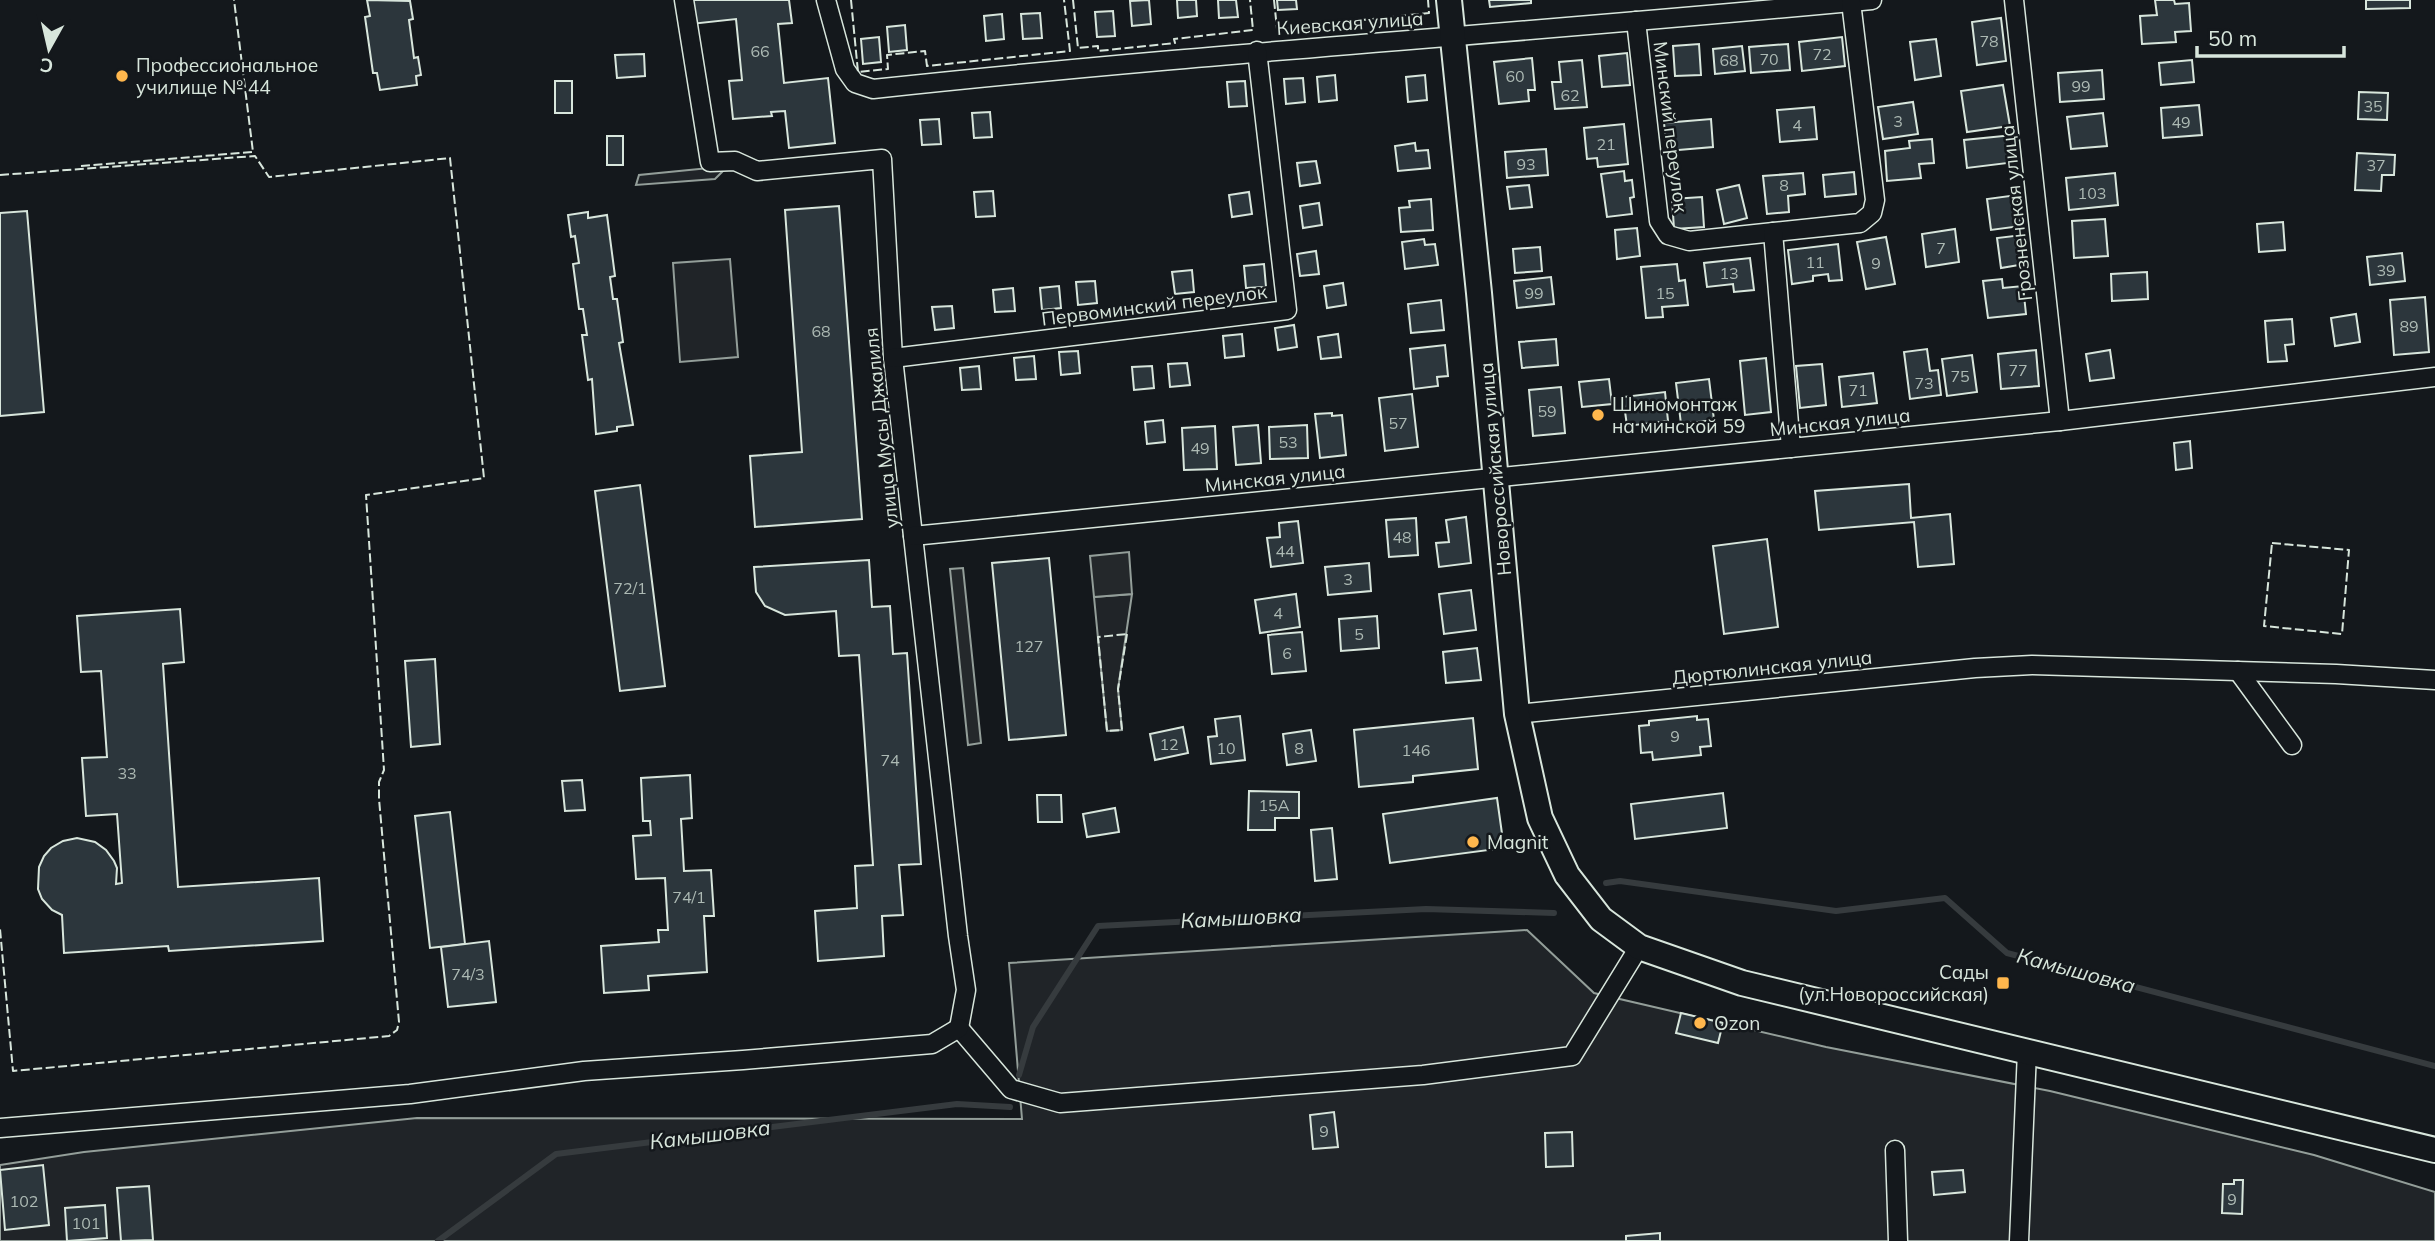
<svg xmlns="http://www.w3.org/2000/svg" width="2435" height="1241" viewBox="0 0 2435 1241" font-family="Mulish,sans-serif">
	<style>
		.green { fill: #202428; stroke: #939e99; stroke-width: 2 }
		.parking { fill: #24282b; stroke: #939e99; stroke-width: 2 }
		.lines { fill: none; stroke-linecap: round; stroke-linejoin: round }
		.stream { stroke: #363b3e; stroke-width: 6 }
		.building { fill: #2c363c; stroke: #d8e6dc; stroke-width: 2 }
		.minor-casing { stroke: #d8e6dc; stroke-width: 21 }
		.secondary-casing { stroke: #d8e6dc; stroke-width: 28 }
		.minor { stroke: #14181c; stroke-width: 18 }
		.secondary { stroke: #14181c; stroke-width: 24 }
		.fence { stroke: #d8e6dc; stroke-width: 2; stroke-dasharray: 9 3.5; stroke-linecap: butt }
		.poi-dot { fill: #ffb74d; stroke: #14181c; stroke-width: 2.5 }
		.labels { text-anchor: middle; stroke-width: 5; stroke-linejoin: round; paint-order: stroke }
		.number-label { font-size: 16px; fill: #adbab4 }
		.street-label { font-size: 19px; fill: #d8e6dc; stroke: #14181c }
		.poi-label { font-size: 19px; fill: #d8e6dc; stroke: #14181c; text-anchor: start }
		.water-label { font-size: 21px; font-style: italic; fill: #d8e6dc; stroke: #14181c }
	</style>
	<rect width="100%" height="100%" fill="#14181c"/>
	<g class="green">
		<polygon points="719,167 722,172 715,179 636,185 639,175"/>
		<polygon points="730,259 738,357 680,362 673,263"/>
		<polygon points="1132,594 1118,689 1122,730 1107,731 1094,597"/>
		<polygon points="1527,930 1594,993 1826,1047 2050,1091 2314,1155 2435,1192 2435,1241 0,1241 0,1165 84,1152 417,1118 1022,1119 1009,963"/>
	</g>
	<g class="parking">
		<polygon points="1129,552 1132,594 1094,597 1090,556"/>
		<polygon points="963,568 981,743 968,745 950,569"/>
	</g>
	<g class="lines">
		<g class="stream">
			<polyline points="1606,883 1620,881 1836,911 1945,898 2007,953 2435,1066"/>
			<polyline points="1019,1075 1033,1027 1098,926 1426,909 1554,913"/>
			<polyline points="438,1241 556,1154 957,1104 1010,1107"/>
		</g>
	</g>
	<g class="building">
		<polygon points="367,0 410,1 413,19 409,20 414,58 418,57 421,75 416,76 417,85 380,90 377,73 373,73 365,17 370,16"/>
		<polygon points="688,0 789,0 792,23 778,24 784,83 828,78 835,143 789,148 785,111 771,112 772,116 733,119 729,81 742,80 736,19 691,24"/>
		<polygon points="1149,0 1151,24 1132,26 1130,1"/>
		<polygon points="1177,0 1196,0 1197,16 1178,18"/>
		<polygon points="1218,0 1236,0 1238,17 1219,18"/>
		<polygon points="1277,0 1296,0 1297,9 1278,10"/>
		<polygon points="1489,0 1531,0 1531,3 1490,7"/>
		<polygon points="2155,0 2174,0 2175,4 2189,3 2191,31 2175,32 2176,42 2142,44 2140,16 2157,15"/>
		<polygon points="2366,0 2410,0 2410,8 2366,9"/>
		<polygon points="1113,11 1115,36 1097,37 1095,12"/>
		<polygon points="1040,13 1042,38 1023,39 1021,14"/>
		<polygon points="1002,14 1004,39 986,41 984,16"/>
		<polygon points="2001,18 2006,61 1977,65 1972,22"/>
		<polygon points="905,25 907,50 889,52 887,27"/>
		<polygon points="879,37 881,62 863,64 861,39"/>
		<polygon points="1842,37 1845,66 1802,71 1799,42"/>
		<polygon points="1936,39 1941,76 1915,80 1910,42"/>
		<polygon points="1699,44 1701,75 1675,76 1673,46"/>
		<polygon points="1788,44 1790,70 1751,73 1749,47"/>
		<polygon points="1742,46 1745,71 1715,74 1713,49"/>
		<polygon points="1627,53 1630,85 1602,87 1599,56"/>
		<polygon points="644,54 645,76 617,78 615,55"/>
		<polygon points="1532,58 1535,90 1528,90 1529,101 1499,104 1494,62"/>
		<polygon points="1582,60 1587,107 1555,109 1552,82 1561,82 1559,62"/>
		<polygon points="2192,60 2194,82 2161,85 2159,63"/>
		<polygon points="2102,70 2104,99 2060,102 2058,73"/>
		<polygon points="1335,75 1337,100 1319,102 1317,77"/>
		<polygon points="1425,75 1427,100 1408,102 1406,77"/>
		<polygon points="1303,78 1305,102 1286,104 1284,79"/>
		<rect x="555" y="81" width="17" height="32"/>
		<polygon points="1245,81 1247,106 1229,107 1227,82"/>
		<polygon points="2003,85 2010,126 1967,132 1961,91"/>
		<polygon points="2359,92 2388,93 2387,120 2358,119"/>
		<polygon points="1913,102 1918,134 1883,139 1878,107"/>
		<polygon points="2199,105 2202,135 2163,138 2161,108"/>
		<polygon points="1814,107 1817,139 1780,142 1777,110"/>
		<polygon points="990,112 992,137 974,138 972,113"/>
		<polygon points="2103,113 2107,146 2071,149 2067,117"/>
		<polygon points="939,119 941,144 922,145 920,120"/>
		<polygon points="1711,119 1713,147 1667,151 1664,123"/>
		<polygon points="1624,124 1628,164 1598,167 1597,158 1587,159 1584,128"/>
		<polygon points="2013,135 2016,162 1967,168 1964,140"/>
		<rect x="607" y="136" width="16" height="29"/>
		<polygon points="1932,139 1934,163 1919,164 1921,178 1887,181 1885,151 1910,148 1909,141"/>
		<polygon points="1415,143 1416,151 1428,150 1430,168 1398,171 1395,146"/>
		<polygon points="1546,149 1548,175 1507,178 1505,152"/>
		<polygon points="2357,153 2395,155 2394,175 2382,175 2381,191 2355,190"/>
		<polygon points="1316,161 1320,183 1300,186 1297,163"/>
		<polygon points="1624,171 1625,181 1632,180 1634,197 1630,198 1632,214 1607,217 1601,174"/>
		<polygon points="1854,172 1856,194 1825,197 1823,175"/>
		<polygon points="1803,173 1805,194 1788,196 1789,212 1767,214 1763,176"/>
		<polygon points="2115,173 2118,205 2069,210 2066,178"/>
		<polygon points="1529,185 1532,207 1510,209 1507,187"/>
		<polygon points="1739,185 1747,218 1724,224 1717,190"/>
		<polygon points="993,191 995,216 976,217 974,192"/>
		<polygon points="1249,192 1252,214 1232,217 1229,195"/>
		<polygon points="2017,195 2021,226 1991,230 1987,199"/>
		<polygon points="1702,197 1704,227 1674,229 1672,199"/>
		<polygon points="1431,199 1433,230 1401,232 1399,208 1410,207 1409,201"/>
		<polygon points="1319,203 1322,225 1303,228 1300,206"/>
		<polygon points="839,206 862,519 755,527 750,456 802,452 785,210"/>
		<polygon points="27,211 44,412 0,416 0,213"/>
		<polygon points="588,212 588,218 607,215 615,276 610,277 613,299 617,299 623,342 619,343 633,425 617,427 617,431 596,434 592,379 588,380 582,335 587,335 583,309 579,309 573,264 579,263 575,236 571,237 568,215"/>
		<polygon points="2105,219 2108,256 2074,258 2072,221"/>
		<polygon points="2283,222 2285,250 2259,252 2257,224"/>
		<polygon points="1637,228 1640,256 1617,259 1615,230"/>
		<polygon points="1955,229 1959,262 1926,267 1922,234"/>
		<polygon points="2022,235 2025,264 2001,268 1997,238"/>
		<polygon points="1886,237 1895,284 1866,289 1857,242"/>
		<polygon points="1424,239 1425,245 1435,244 1438,265 1405,269 1402,242"/>
		<polygon points="1838,244 1842,280 1829,281 1828,274 1813,276 1813,281 1792,284 1788,250"/>
		<polygon points="1540,247 1542,271 1515,273 1513,249"/>
		<polygon points="1316,251 1319,274 1300,276 1297,254"/>
		<polygon points="2402,253 2405,281 2370,285 2367,257"/>
		<polygon points="1750,258 1754,290 1734,292 1733,284 1707,287 1704,263"/>
		<polygon points="1264,264 1266,287 1246,288 1244,266"/>
		<polygon points="1677,264 1679,281 1685,280 1688,305 1662,307 1663,317 1646,318 1641,267"/>
		<polygon points="1192,270 1194,292 1175,294 1172,272"/>
		<polygon points="2147,272 2148,299 2112,301 2111,274"/>
		<polygon points="1551,277 1554,304 1517,308 1514,281"/>
		<polygon points="2002,279 2003,288 2023,286 2026,314 1988,318 1983,281"/>
		<polygon points="1095,281 1097,303 1078,305 1076,282"/>
		<polygon points="1343,283 1346,305 1327,308 1324,286"/>
		<polygon points="1059,286 1061,308 1042,310 1040,288"/>
		<polygon points="1013,288 1015,311 995,312 993,290"/>
		<polygon points="2425,297 2429,352 2394,355 2390,300"/>
		<polygon points="1441,300 1444,330 1411,333 1408,304"/>
		<polygon points="952,306 954,328 935,330 932,307"/>
		<polygon points="2356,314 2360,342 2335,346 2331,318"/>
		<polygon points="2292,319 2294,344 2285,345 2287,361 2268,362 2265,321"/>
		<polygon points="1294,325 1297,347 1278,350 1275,328"/>
		<polygon points="1242,334 1244,356 1225,358 1223,336"/>
		<polygon points="1338,334 1341,357 1321,359 1318,337"/>
		<polygon points="1556,339 1558,365 1522,368 1519,342"/>
		<polygon points="1445,345 1448,376 1437,377 1438,386 1414,389 1410,349"/>
		<polygon points="1927,349 1930,371 1938,370 1941,395 1910,399 1904,352"/>
		<polygon points="2036,350 2039,386 2001,389 1998,354"/>
		<polygon points="2110,350 2114,378 2090,381 2086,354"/>
		<polygon points="1078,351 1080,373 1061,375 1059,352"/>
		<polygon points="1972,355 1977,392 1947,396 1942,359"/>
		<polygon points="1034,356 1036,379 1016,380 1014,358"/>
		<polygon points="1766,358 1771,412 1745,415 1740,361"/>
		<polygon points="1187,363 1190,385 1170,387 1168,364"/>
		<polygon points="1822,364 1826,405 1800,408 1796,366"/>
		<polygon points="979,366 981,389 962,390 960,368"/>
		<polygon points="1152,366 1154,388 1134,390 1132,367"/>
		<polygon points="1873,373 1877,403 1842,407 1839,377"/>
		<polygon points="1609,379 1612,404 1582,407 1579,382"/>
		<polygon points="1709,379 1714,420 1681,424 1676,383"/>
		<polygon points="1561,387 1565,433 1533,436 1529,390"/>
		<polygon points="1665,392 1668,421 1627,426 1623,397"/>
		<polygon points="1412,394 1418,447 1385,451 1379,398"/>
		<polygon points="1332,413 1332,416 1342,415 1346,455 1320,458 1315,414"/>
		<polygon points="1163,420 1165,442 1147,444 1145,422"/>
		<polygon points="1258,425 1261,463 1236,465 1233,427"/>
		<polygon points="1307,425 1308,458 1270,459 1269,427"/>
		<polygon points="1215,426 1217,469 1184,470 1182,428"/>
		<polygon points="2190,441 2192,468 2176,470 2174,443"/>
		<polygon points="1909,484 1911,518 1950,514 1954,564 1918,567 1914,522 1819,530 1815,491"/>
		<polygon points="640,485 665,686 620,691 595,491"/>
		<polygon points="1466,517 1471,563 1439,567 1436,543 1449,542 1446,520"/>
		<polygon points="1416,518 1418,555 1389,557 1386,520"/>
		<polygon points="1298,521 1303,563 1271,567 1267,538 1280,537 1279,523"/>
		<polygon points="1767,539 1778,627 1724,634 1713,546"/>
		<polygon points="1049,558 1066,735 1009,740 992,563"/>
		<polygon points="869,560 872,607 890,606 893,654 907,653 921,864 899,865 903,915 882,916 884,956 818,961 815,911 857,908 855,866 873,865 859,655 839,656 836,611 785,615 765,606 756,592 754,567"/>
		<polygon points="1369,563 1371,591 1328,595 1325,567"/>
		<polygon points="1471,590 1476,630 1444,634 1439,594"/>
		<polygon points="1296,594 1300,627 1260,633 1255,600"/>
		<polygon points="180,609 184,662 163,664 178,887 319,878 323,941 169,951 168,946 64,953 62,915 52,910 42,899 38,889 39,867 44,856 51,848 63,841 77,838 95,842 106,850 114,861 117,868 116,884 122,883 117,814 86,816 82,758 107,757 101,671 81,672 77,616"/>
		<polygon points="1377,616 1379,648 1341,651 1339,619"/>
		<polygon points="1302,632 1306,671 1272,674 1268,635"/>
		<polygon points="1477,648 1481,680 1446,683 1443,652"/>
		<polygon points="435,659 440,744 411,747 405,661"/>
		<polygon points="1240,716 1245,760 1211,764 1208,737 1217,736 1215,719"/>
		<polygon points="1697,716 1697,720 1708,719 1711,746 1700,747 1701,755 1653,760 1652,752 1641,753 1639,726 1649,725 1649,721"/>
		<polygon points="1473,718 1478,769 1413,776 1413,782 1359,787 1354,730"/>
		<polygon points="1183,727 1188,753 1155,760 1150,734"/>
		<polygon points="1311,730 1316,761 1287,765 1283,734"/>
		<polygon points="690,775 692,818 681,819 684,871 711,870 714,916 704,916 707,972 648,976 649,990 604,993 601,946 659,942 658,930 668,930 665,878 636,879 633,836 651,835 650,821 643,821 641,778"/>
		<polygon points="582,780 585,810 565,811 562,781"/>
		<polygon points="1249,791 1299,792 1299,818 1275,818 1275,830 1248,830"/>
		<polygon points="1723,793 1727,828 1635,839 1631,804"/>
		<polygon points="1037,795 1061,795 1062,822 1038,822"/>
		<polygon points="1497,798 1504,848 1390,863 1383,814"/>
		<polygon points="1115,808 1119,832 1087,837 1083,814"/>
		<polygon points="450,812 465,944 430,948 415,816"/>
		<polygon points="1332,828 1337,879 1315,881 1311,830"/>
		<polygon points="489,941 496,1002 448,1007 441,947"/>
		<polygon points="1681,1013 1723,1023 1718,1043 1676,1033"/>
		<polygon points="1334,1112 1338,1147 1313,1149 1310,1115"/>
		<polygon points="1572,1132 1573,1166 1546,1167 1545,1133"/>
		<polygon points="43,1165 49,1225 5,1230 0,1170"/>
		<polygon points="1963,1170 1965,1192 1934,1195 1932,1172"/>
		<polygon points="2234,1180 2243,1180 2242,1214 2222,1213 2223,1184 2234,1184"/>
		<polygon points="149,1186 153,1240 121,1241 117,1188"/>
		<polygon points="105,1205 107,1238 67,1241 65,1208"/>
		<polygon points="1660,1233 1660,1241 1626,1241 1626,1236"/>
	</g>
	<g class="lines">
		<defs>
			<g id="minor">
				<polyline points="684,0 710,162 735,161 757,171 882,159 893,358 958,936 966,990 959,1028"/>
				<path d="M826,0L845,69L855,83L873,89C1206,53 1539,32 1872,0"/>
				<polyline points="2014,0 2060,421"/>
				<polyline points="1636,21 1659,221 1668,235 1689,241 1860,223 1872,213 1875,200 1851,2"/>
				<polyline points="1773,232 1791,448"/>
				<polyline points="893,358 1287,310 1257,51"/>
				<polyline points="913,536 2060,421 2435,377"/>
				<polyline points="2238,671 2292,745"/>
				<polyline points="1517,714 1975,668 2032,665 2336,674 2435,680"/>
				<polyline points="959,1028 1011,1089 1060,1103 1423,1075 1572,1056 1639,947"/>
				<polyline points="0,1128 410,1094 584,1071 743,1060 932,1044 959,1028"/>
				<polyline points="1895,1150 1898,1241"/>
				<polyline points="2019,1241 2027,1051"/>
			</g>
			<polyline id="secondary" points="1449,0 1479,293 1517,714 1540,818 1567,875 1601,919 1639,947 1742,983 2435,1150"/>
		</defs>
		<use href="#minor" class="minor-casing"/>
		<use href="#secondary" class="secondary-casing"/>
		<use href="#minor" class="minor"/>
		<use href="#secondary" class="secondary"/>
		<g class="fence">
			<polyline points="851,0 858,72 888,69 887,55 925,51 927,66 1070,51 1064,0"/>
			<polyline points="1073,0 1078,48 1098,46 1098,51 1175,43 1174,39 1253,30 1250,0"/>
			<polyline points="1274,0 1277,29 1429,13 1428,0"/>
			<polyline points="81,166 253,152 234,0"/>
			<polyline points="0,175 255,156 269,177 450,158 484,478 366,495 384,770 379,782 379,799 399,1022 397,1030 389,1036 13,1071 0,929"/>
			<polygon points="2272,543 2349,550 2342,634 2264,626"/>
			<polygon points="1127,634 1118,689 1122,730 1107,731 1098,637"/>
		</g>
	</g>
	<g class="poi-dot">
		<circle cx="122" cy="76" r="7"/>
		<circle cx="1598" cy="415" r="7"/>
		<circle cx="1473" cy="842" r="7"/>
		<rect x="1996" y="976" width="14" height="14" rx="3.5"/>
		<circle cx="1700" cy="1023" r="7"/>
	</g>
	<g class="labels">
		<g class="number-label">
			<text x="1989" y="47">78</text>
			<text x="760" y="57">66</text>
			<text x="1822" y="60">72</text>
			<text x="1769" y="65">70</text>
			<text x="1729" y="66">68</text>
			<text x="1515" y="82">60</text>
			<text x="2081" y="92">99</text>
			<text x="1570" y="101">62</text>
			<text x="2373" y="112">35</text>
			<text x="1898" y="127">3</text>
			<text x="2181" y="128">49</text>
			<text x="1797" y="131">4</text>
			<text x="1606" y="150">21</text>
			<text x="1526" y="170">93</text>
			<text x="2376" y="171">37</text>
			<text x="1784" y="191">8</text>
			<text x="2092" y="199">103</text>
			<text x="1941" y="254">7</text>
			<text x="1815" y="268">11</text>
			<text x="1876" y="269">9</text>
			<text x="2386" y="276">39</text>
			<text x="1729" y="279">13</text>
			<text x="1534" y="299">99</text>
			<text x="1665" y="299">15</text>
			<text x="2409" y="332">89</text>
			<text x="821" y="337">68</text>
			<text x="2018" y="376">77</text>
			<text x="1960" y="382">75</text>
			<text x="1924" y="389">73</text>
			<text x="1858" y="396">71</text>
			<text x="1547" y="417">59</text>
			<text x="1398" y="429">57</text>
			<text x="1288" y="448">53</text>
			<text x="1200" y="454">49</text>
			<text x="1402" y="543">48</text>
			<text x="1285" y="557">44</text>
			<text x="1348" y="585">3</text>
			<text x="630" y="594">72/1</text>
			<text x="1278" y="619">4</text>
			<text x="1359" y="640">5</text>
			<text x="1029" y="652">127</text>
			<text x="1287" y="659">6</text>
			<text x="1675" y="742">9</text>
			<text x="1169" y="750">12</text>
			<text x="1226" y="754">10</text>
			<text x="1299" y="754">8</text>
			<text x="1416" y="756">146</text>
			<text x="890" y="766">74</text>
			<text x="127" y="779">33</text>
			<text x="1274" y="811">15А</text>
			<text x="689" y="903">74/1</text>
			<text x="468" y="980">74/3</text>
			<text x="1324" y="1137">9</text>
			<text x="2232" y="1205">9</text>
			<text x="24" y="1207">102</text>
			<text x="86" y="1229">101</text>
		</g>
		<g class="street-label">
			<text transform="translate(1350 23) rotate(-4)" y="7">Киевская улица</text>
			<text transform="translate(1671 127) rotate(83)" y="7">Минский переулок</text>
			<text transform="translate(2016 213) rotate(-96)" y="7">Грозненская улица</text>
			<text transform="translate(1154 305) rotate(-7)" y="7">Первоминский переулок</text>
			<text transform="translate(1840 422) rotate(-6)" y="7">Минская улица</text>
			<text transform="translate(881 428) rotate(-96)" y="7">улица Мусы Джалиля</text>
			<text transform="translate(1495 469) rotate(-95)" y="7">Новороссийская улица</text>
			<text transform="translate(1275 478) rotate(-6)" y="7">Минская улица</text>
			<text transform="translate(1772 667) rotate(-6)" y="7">Дюртюлинская улица</text>
		</g>
		<g class="poi-label">
			<text x="136" y="72">Профессиональное<tspan x="136" dy="22">училище № 44</tspan></text>
			<text x="1612" y="411">Шиномонтаж<tspan x="1612" dy="22">на минской 59</tspan></text>
			<text x="1487" y="849">Magnit</text>
			<text x="1989" y="979" text-anchor="end">Сады<tspan x="1989" dy="22">(ул.Новороссийская)</tspan></text>
			<text x="1714" y="1030">Ozon</text>
		</g>
		<g class="water-label">
			<text transform="translate(1241 918) rotate(-3)" y="7">Камышовка</text>
			<text transform="translate(2076 971) rotate(15)" y="7">Камышовка</text>
			<text transform="translate(710 1135) rotate(-7)" y="7">Камышовка</text>
		</g>
	</g>
	<g transform="translate(49 49) rotate(188)" stroke="#14181c" stroke-width="5" paint-order="stroke">
	<path d="M0-5L12 26L0 18L-12 26Z" fill="#d8e6dc"/>
	<text y="-10" font-size="19" font-weight="bold" text-anchor="middle" fill="#d8e6dc">С</text>
	</g>
	<path d="M2197 46v10h147v-10" fill="none" stroke="#d8e6dc" stroke-width="3.5"/>
	<text x="2208" y="46" font-size="21" fill="#d8e6dc" stroke="#14181c" stroke-width="5" paint-order="stroke">50 m</text>
</svg>
